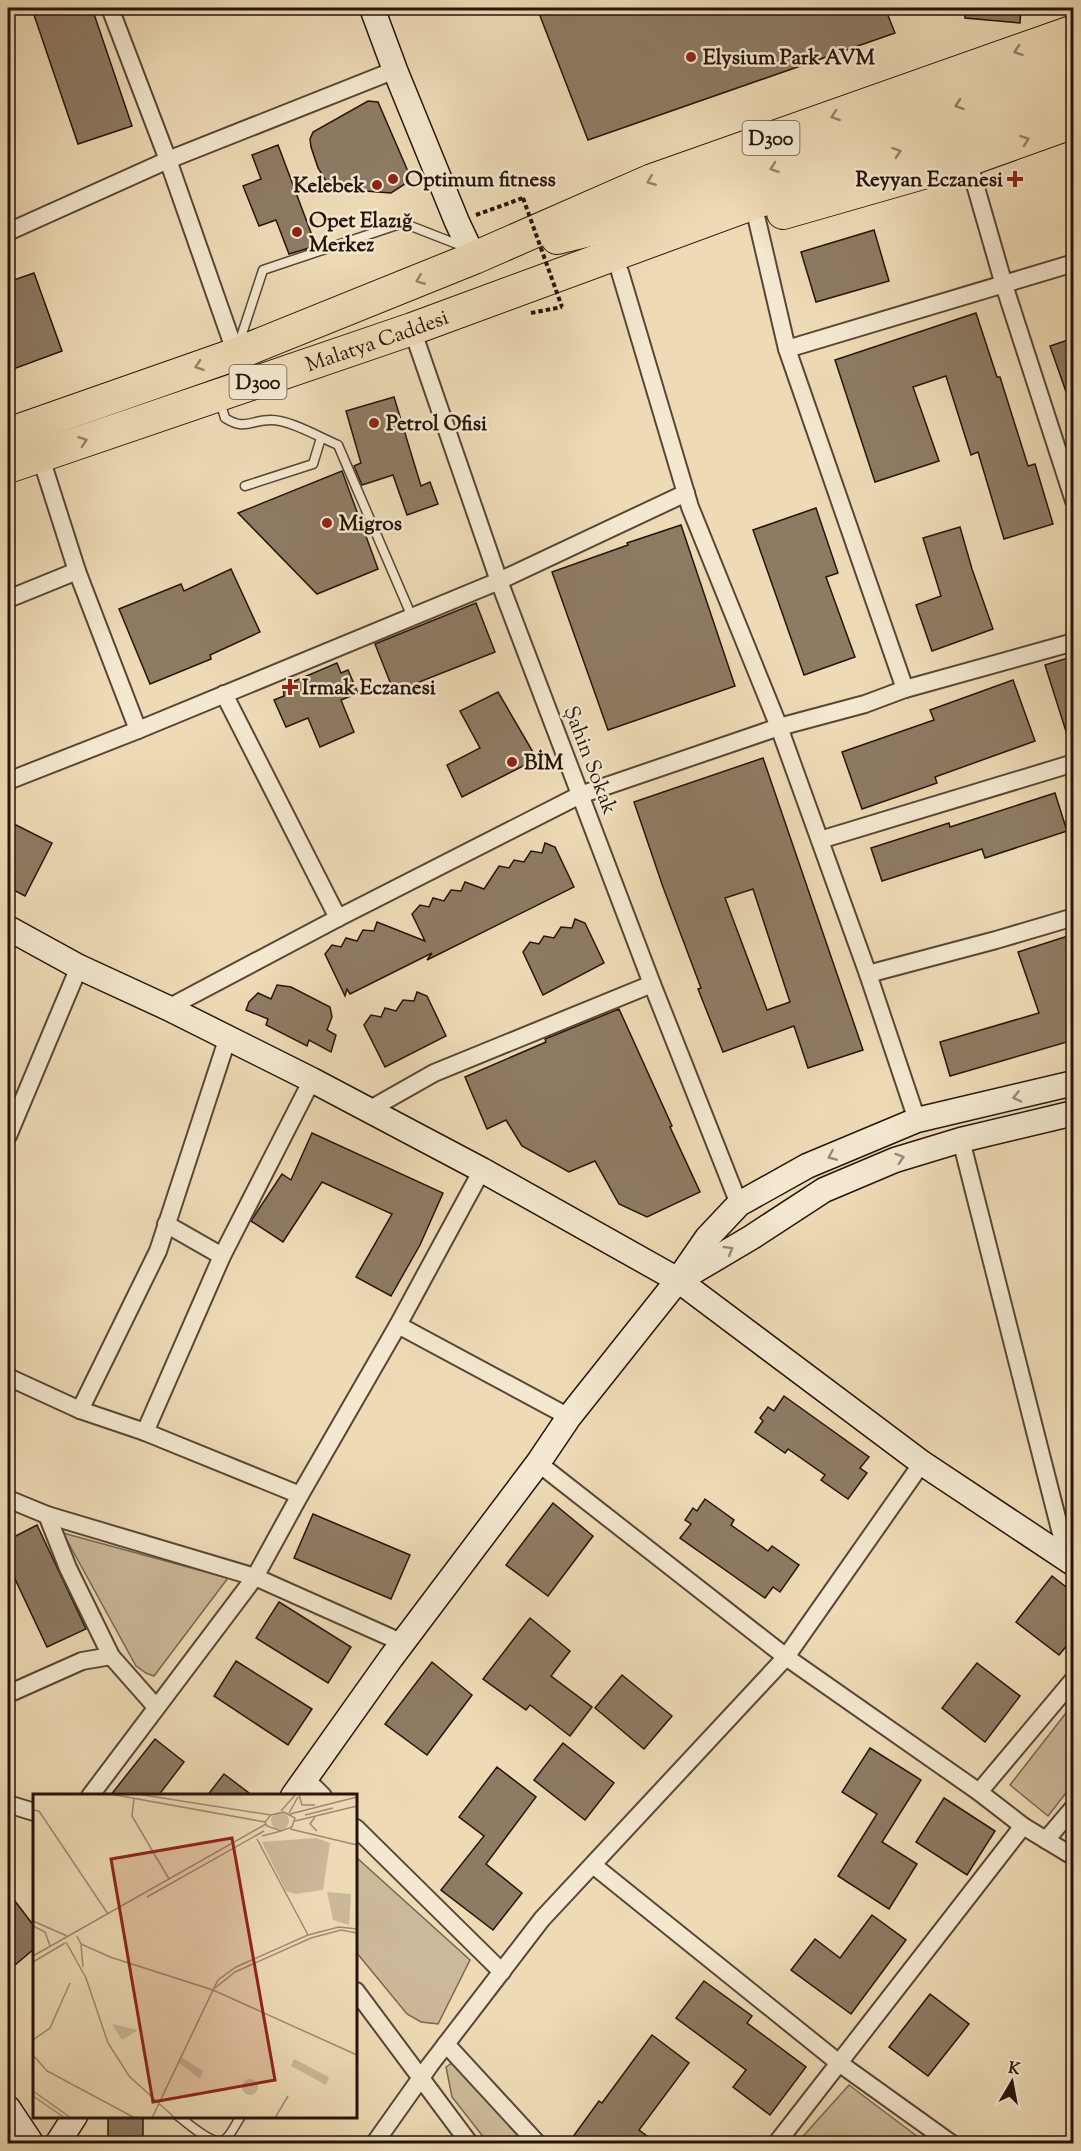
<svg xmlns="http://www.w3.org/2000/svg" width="1081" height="2151" viewBox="0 0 1081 2151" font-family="'Sorts Mill Goudy',serif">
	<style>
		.green { fill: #ccb999; stroke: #796652; stroke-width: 1.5 }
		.building { fill: #8e7b64; stroke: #26140b; stroke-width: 1.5; fill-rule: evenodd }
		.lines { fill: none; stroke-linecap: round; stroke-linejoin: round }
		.lane-casing { stroke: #584636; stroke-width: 11 }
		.street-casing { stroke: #584636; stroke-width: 20 }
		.secondary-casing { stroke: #26140b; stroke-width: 27 }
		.highway-casing { stroke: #26140b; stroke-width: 34 }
		.path { stroke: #26140b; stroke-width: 4; stroke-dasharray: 4.5 3; stroke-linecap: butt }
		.lane { stroke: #f4e8d0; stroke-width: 8 }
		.street { stroke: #f4e8d0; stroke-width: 16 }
		.secondary { stroke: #f4e8d0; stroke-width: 24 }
		.highway { stroke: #eedbb6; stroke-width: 32 }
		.path-bridge { stroke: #26140b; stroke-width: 4; stroke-dasharray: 4.5 3; stroke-linecap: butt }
		.oneway { stroke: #948169 }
		.oneway2 { stroke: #978977 }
		.poi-dot { fill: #8f2418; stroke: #f4e8d0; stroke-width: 2 }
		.labels { text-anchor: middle; stroke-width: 5; stroke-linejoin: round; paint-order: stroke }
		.shield { fill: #f4e8d0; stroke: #645446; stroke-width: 1.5 }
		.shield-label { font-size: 20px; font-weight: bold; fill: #26140b }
		.poi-label { font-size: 21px; font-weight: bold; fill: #26140b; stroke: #f4e8d0; text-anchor: start }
		.street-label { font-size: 21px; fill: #26140b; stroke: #f4e8d0 }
		.inset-road { fill: none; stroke: #9e8b72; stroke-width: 1.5 }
		.view { fill: #8f2418; fill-opacity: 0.15; stroke: #8f2418; stroke-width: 3 }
		.inset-edge { fill: none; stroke: #26140b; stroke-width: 3 }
	</style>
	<rect width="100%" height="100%" fill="#eedbb6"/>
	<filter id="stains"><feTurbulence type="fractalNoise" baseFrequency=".00333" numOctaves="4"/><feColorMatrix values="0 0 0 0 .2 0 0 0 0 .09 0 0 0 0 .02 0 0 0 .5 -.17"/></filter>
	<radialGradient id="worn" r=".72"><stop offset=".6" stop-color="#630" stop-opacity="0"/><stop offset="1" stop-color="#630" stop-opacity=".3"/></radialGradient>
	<g class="green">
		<polygon points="63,1533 228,1578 154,1676 146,1673 136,1666"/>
		<polygon points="1073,1704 1073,1784 1048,1816 1010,1785"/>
		<polygon points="356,1857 470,1960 438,2024 421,2022 407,2014 356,1952"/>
		<polygon points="452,2063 526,2143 488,2143 452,2097 446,2067"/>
		<polygon points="849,2085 926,2143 797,2143"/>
	</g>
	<g class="building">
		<polygon points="56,8 92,8 132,126 78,144 34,15"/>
		<polygon points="537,8 885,8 895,33 588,140"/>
		<polygon points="965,8 1021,8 1020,23 965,18"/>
		<polygon points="368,101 378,102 410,176 408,182 391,193 339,189 326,181 318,168 311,147 310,139 313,132"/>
		<polygon points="278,145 316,246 289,254 276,220 259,226 243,186 261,179 252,155"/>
		<polygon points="874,230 889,281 816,302 801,252"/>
		<polygon points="34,273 62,351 8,371 8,282"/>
		<polygon points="976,313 997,377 1000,377 1028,466 1035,464 1053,524 1004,539 978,452 971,455 946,376 913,387 939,461 875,482 835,360"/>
		<polygon points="1074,338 1074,406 1071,406 1050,346"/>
		<polygon points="394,397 421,486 430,482 438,504 407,515 393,475 362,485 354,466 361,463 346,411"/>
		<polygon points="342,471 378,569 317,594 238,513"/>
		<polygon points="816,508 838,573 826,577 855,657 804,675 753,530"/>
		<polygon points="681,525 735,686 608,730 552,572 628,545 627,543"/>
		<polygon points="960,527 972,569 993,629 932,651 916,605 941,596 923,538"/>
		<polygon points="231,569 260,632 210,655 211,659 150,684 119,609 181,584 184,591"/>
		<polygon points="476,603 495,652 394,692 375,644"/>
		<polygon points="1074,656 1074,744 1070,744 1045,665"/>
		<polygon points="337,663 341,673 348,670 358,693 341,700 354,732 320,747 308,718 286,727 274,700 284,696 283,686"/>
		<polygon points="1013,680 1035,741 935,777 937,783 862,809 842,752 934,720 930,710"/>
		<polygon points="498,692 537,759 462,797 447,765 480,748 460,711"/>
		<path d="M763,758L863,1050L808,1068L794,1026L723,1052L698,989L701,988L663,887L634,802ZM753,889L790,1002L767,1010L725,898Z"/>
		<polygon points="1055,793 1067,831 985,858 982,849 882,881 871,848 949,823 950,827"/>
		<polygon points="8,821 52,843 25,896 8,887"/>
		<polygon points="545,843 555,847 574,887 427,960 432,953 350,994 347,989 345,996 325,954 332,945 341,947 346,938 357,941 363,930 374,931 377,922 425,941 412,914 420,905 429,907 433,898 444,901 451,890 461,891 465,882 484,889 499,866 509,868 514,860 524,862 531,851 542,853"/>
		<polygon points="575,919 585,923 604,963 543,995 523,952 530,942 539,944 544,936 554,938 561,927 572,928"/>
		<polygon points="1074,934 1074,1040 950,1076 940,1042 1039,1013 1018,952"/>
		<polygon points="277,985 291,987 330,1007 332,1017 327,1030 336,1035 331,1052 309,1040 307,1046 266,1025 268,1019 246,1010 249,1002 258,993 271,999"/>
		<polygon points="417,992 427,996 446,1036 385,1067 364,1025 371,1015 381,1017 385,1008 396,1011 403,1000 414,1001"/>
		<polygon points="619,1009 672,1126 670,1127 700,1192 647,1217 619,1204 595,1161 569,1172 522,1146 506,1120 487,1129 465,1077 546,1042 545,1039"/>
		<polygon points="312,1133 443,1193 420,1245 391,1296 356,1277 392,1214 322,1182 283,1242 251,1221 282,1174 291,1180"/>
		<polygon points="784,1396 869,1457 860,1468 867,1473 848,1499 821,1480 825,1475 788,1449 785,1453 755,1432 763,1421 760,1418 768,1407 774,1411"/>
		<polygon points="705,1499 734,1520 731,1525 768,1551 772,1546 799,1565 780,1592 773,1587 765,1598 680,1538 691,1524 685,1520 693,1508 697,1511"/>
		<polygon points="553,1503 593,1536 548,1596 506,1565"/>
		<polygon points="313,1514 410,1555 391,1599 294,1558"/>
		<polygon points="37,1525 86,1629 47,1647 8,1564 8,1540"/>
		<polygon points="1052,1576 1074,1593 1074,1637 1059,1655 1016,1622"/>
		<polygon points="279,1602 351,1647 328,1683 256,1638"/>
		<polygon points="530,1618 570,1651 551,1676 592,1707 570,1736 530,1705 526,1710 483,1679"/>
		<polygon points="236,1661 312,1709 288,1745 214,1696"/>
		<polygon points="432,1662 472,1695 427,1755 385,1724"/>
		<polygon points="977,1663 1020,1696 985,1742 942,1708"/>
		<polygon points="622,1675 672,1716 644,1749 595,1708"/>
		<polygon points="155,1739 184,1762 158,1796 110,1796"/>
		<polygon points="563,1743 614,1783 585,1820 534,1780"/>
		<polygon points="870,1748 921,1780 882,1842 917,1864 889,1909 838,1876 877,1814 842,1792"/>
		<polygon points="497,1767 536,1797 486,1864 522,1893 493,1930 441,1890 484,1836 459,1817"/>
		<polygon points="224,1774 253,1796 207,1796"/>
		<polygon points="944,1798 995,1831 967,1875 916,1842"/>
		<polygon points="8,1892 34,1926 34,1949 8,1971"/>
		<polygon points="872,1915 906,1940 851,2014 791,1970 815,1939 840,1958"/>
		<polygon points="704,1981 752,2016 747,2023 806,2067 770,2115 733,2087 746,2070 676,2018"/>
		<polygon points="930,1994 969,2024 928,2076 889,2047"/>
		<polygon points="652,2035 689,2063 639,2130 658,2144 580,2144 572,2138 599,2101 602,2103"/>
		<rect x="108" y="2116" width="35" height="28"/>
	</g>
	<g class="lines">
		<defs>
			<g id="lane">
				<polyline points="239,343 263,270 403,223 462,246"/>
				<path d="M220,401L225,418C245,431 251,420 271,420C290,420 319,437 338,445L412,617"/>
				<polyline points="245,486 313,464 321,438"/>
				<path d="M178,2116C188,2123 213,2147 224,2140C231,2136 236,2123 241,2116"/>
			</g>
			<g id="street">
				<polyline points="110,8 168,160 236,354"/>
				<polyline points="968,160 1004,285 1074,501"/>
				<polyline points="757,220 787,349 905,689"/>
				<polyline points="8,232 168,160 395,70"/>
				<polyline points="620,272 690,507 779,727 868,974 917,1120"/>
				<polyline points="412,329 499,581 652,984 739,1204"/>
				<polyline points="787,349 1074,263"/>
				<polyline points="40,455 77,571 138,730"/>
				<polyline points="8,599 77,571"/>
				<polyline points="224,694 338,918"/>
				<polyline points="8,781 138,730 499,581 686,493"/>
				<polyline points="820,840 1074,763"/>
				<polyline points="868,974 996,940 1074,917"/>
				<polyline points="168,1008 338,918 580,795 779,727 865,704 905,689 1074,642"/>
				<polyline points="367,1111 434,1073 652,984"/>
				<polyline points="8,1136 79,967"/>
				<polyline points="961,1140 1068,1561"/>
				<polyline points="166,1224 222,1256"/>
				<polyline points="398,1325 569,1417"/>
				<polyline points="8,1377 80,1410 145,1432 300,1495"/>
				<polyline points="80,1410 158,1251 228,1037"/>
				<polyline points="145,1432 222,1256 312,1080"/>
				<polyline points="538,1463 786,1657 979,1792 1023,1826 1074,1857"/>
				<polyline points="8,1499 47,1515 255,1577 403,1643"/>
				<polyline points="47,1515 68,1568 111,1656"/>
				<polyline points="8,1694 82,1661 111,1656 156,1707"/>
				<polyline points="305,1778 323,1796"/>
				<polyline points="979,1792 1074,1679"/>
				<polyline points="90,1796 255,1577 300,1495 398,1325 482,1170"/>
				<polyline points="8,1804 34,1812"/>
				<polyline points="356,1828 502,1972"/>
				<polyline points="1046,1840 1074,1807"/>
				<polyline points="593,1865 839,2063 952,2144"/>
				<polyline points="356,1991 470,2144"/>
				<polyline points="446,2044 538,2144"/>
				<polyline points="374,2144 430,2065 542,1919 786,1657 922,1463"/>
				<polyline points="776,2144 1023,1826"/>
			</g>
			<g id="secondary">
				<polyline points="372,8 395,70 457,222 474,258"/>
				<polyline points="8,928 79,967 168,1008 312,1080 482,1170 678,1280 922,1463 1074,1564"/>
				<polyline points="686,1276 752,1237 824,1190 895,1160 961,1140 1074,1113"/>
				<polyline points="293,1796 391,1658 538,1463 569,1417 678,1280 707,1238 739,1204 807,1166 917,1120 1074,1083"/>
				<polyline points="8,2108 32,2144"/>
				<polyline points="57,2144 75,2116"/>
			</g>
			<g id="highway">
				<polyline points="783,213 968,160 1074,122"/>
				<polyline points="557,238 594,229 1074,64"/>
				<polyline points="8,434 236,354 474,258 652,180 1074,31"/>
				<path id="s1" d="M8,467L412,329L784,192L1074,91"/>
			</g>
		</defs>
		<use href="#lane" class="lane-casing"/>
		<use href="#street" class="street-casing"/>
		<use href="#secondary" class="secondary-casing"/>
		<use href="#highway" class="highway-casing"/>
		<g class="path">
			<polyline points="476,215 523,198"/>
			<polyline points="531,313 562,307"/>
		</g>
		<use href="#lane" class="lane"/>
		<use href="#street" class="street"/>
		<use href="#secondary" class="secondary"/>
		<use href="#highway" class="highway"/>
		<polyline class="path-bridge" points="523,198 562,307"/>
	</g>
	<defs><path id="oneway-chevron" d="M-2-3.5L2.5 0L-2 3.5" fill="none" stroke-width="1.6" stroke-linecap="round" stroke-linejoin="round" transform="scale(1.5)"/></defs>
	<g class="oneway">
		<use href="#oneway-chevron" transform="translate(1018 51) rotate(161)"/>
		<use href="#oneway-chevron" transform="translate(959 105) rotate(161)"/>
		<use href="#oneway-chevron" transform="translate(835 116) rotate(161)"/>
		<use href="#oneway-chevron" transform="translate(1025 140) rotate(-20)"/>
		<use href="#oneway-chevron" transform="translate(897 152) rotate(-19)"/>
		<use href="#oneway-chevron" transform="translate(774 168) rotate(161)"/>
		<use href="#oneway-chevron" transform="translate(651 181) rotate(158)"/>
		<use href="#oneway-chevron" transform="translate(420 280) rotate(158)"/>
		<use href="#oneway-chevron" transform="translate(199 366) rotate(161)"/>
		<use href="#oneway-chevron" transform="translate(83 441) rotate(-19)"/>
	</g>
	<g class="oneway2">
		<use href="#oneway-chevron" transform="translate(1017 1097) rotate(167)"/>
		<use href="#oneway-chevron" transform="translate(832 1156) rotate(157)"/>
		<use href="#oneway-chevron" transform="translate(900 1158) rotate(-18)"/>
		<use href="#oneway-chevron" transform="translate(729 1250) rotate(-30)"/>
	</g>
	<g class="poi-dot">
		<circle cx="691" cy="57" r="6"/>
		<circle cx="393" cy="179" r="6"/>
		<path d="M1012 170h6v6h6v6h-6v6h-6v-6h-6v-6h6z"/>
		<circle cx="377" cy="185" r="6"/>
		<circle cx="297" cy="232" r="6"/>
		<circle cx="374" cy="423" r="6"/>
		<circle cx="327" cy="523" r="6"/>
		<path d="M287 678h6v6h6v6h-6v6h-6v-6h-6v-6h6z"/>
		<circle cx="512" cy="762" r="6"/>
	</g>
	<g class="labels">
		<g class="shield">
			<rect x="742.5" y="121" width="57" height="34" rx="4.5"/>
			<rect x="229.5" y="365" width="57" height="34" rx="4.5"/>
		</g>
		<g class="shield-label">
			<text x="771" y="145">D300</text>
			<text x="258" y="389">D300</text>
		</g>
		<g class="poi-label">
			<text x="703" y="64">Elysium Park AVM</text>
			<text x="405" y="186">Optimum fitness</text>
			<text x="1003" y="186" text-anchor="end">Reyyan Eczanesi</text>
			<text x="365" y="192" text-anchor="end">Kelebek</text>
			<text x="309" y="227">Opet Elazığ<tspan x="309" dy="24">Merkez</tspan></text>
			<text x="386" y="430">Petrol Ofisi</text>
			<text x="339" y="530">Migros</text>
			<text x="302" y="694">Irmak Eczanesi</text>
			<text x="524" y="769">BİM</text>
		</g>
		<g class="street-label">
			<text dy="7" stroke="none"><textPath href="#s1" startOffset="390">Malatya Caddesi</textPath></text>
			<text transform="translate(591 760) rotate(69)" y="7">Şahin Sokak</text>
		</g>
	</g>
	<g transform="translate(33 1794)">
		<rect width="324" height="324" fill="#eedbb6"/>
		<path d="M238 27a9 9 0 1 1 18 0a9 9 0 1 1-18 0ZM283,44L297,49L290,96L262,100L253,97L229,48ZM294,98L318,100L316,131L300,126ZM79,230L105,236L89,246ZM148,263L170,277L167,285L145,268ZM261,265L296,283L293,291L258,272ZM209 293a8 8 0 1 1 16 0a8 8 0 1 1-16 0Z" fill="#ccb999"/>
		<path class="inset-road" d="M77,0L232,28M104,0L238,21M266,1L269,11H282M101,4L99,22L136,85M0,16L6,17L75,120M248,17L263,0M251,18L262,24L259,33L248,37L234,32L232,28L238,21ZM256,19L265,3M257,20L324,3M272,21L300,14M282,23L277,30L284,37M262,27L324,12M257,35L324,51M229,42L248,37M224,45L275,141M114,103L231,37M0,127L34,142M0,132L12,138L17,152M44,142L48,150L77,163L180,196M33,148L53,184L75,249L96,282L142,324M48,151L50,173M0,162L233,30M0,168L32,149M182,194L202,178L278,144L308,136L324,139M180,196L185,186L203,173L275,141L306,133L324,135M0,246L17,234L37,189M0,261L14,277L102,324M0,297L38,324M0,302L32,324M119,324L180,196L324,261M242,324L255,302"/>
		<path class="view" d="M199,44L242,286L120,308L78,65Z"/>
		<rect width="324" height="324" class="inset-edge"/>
	</g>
	<rect width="1081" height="2151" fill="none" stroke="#eedbb6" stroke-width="30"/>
	<rect x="9" y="9" width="1063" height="2133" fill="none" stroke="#26140b" stroke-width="3"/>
	<rect x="15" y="15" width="1051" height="2121" fill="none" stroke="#26140b" stroke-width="1.5"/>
	<g transform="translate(1012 2082) rotate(10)" stroke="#f4e8d0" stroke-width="4.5" paint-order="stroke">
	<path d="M0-4.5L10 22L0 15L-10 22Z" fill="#26140b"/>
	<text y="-9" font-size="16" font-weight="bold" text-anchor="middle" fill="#26140b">K</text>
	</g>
	<rect width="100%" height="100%" filter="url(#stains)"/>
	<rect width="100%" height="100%" fill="url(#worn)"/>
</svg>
